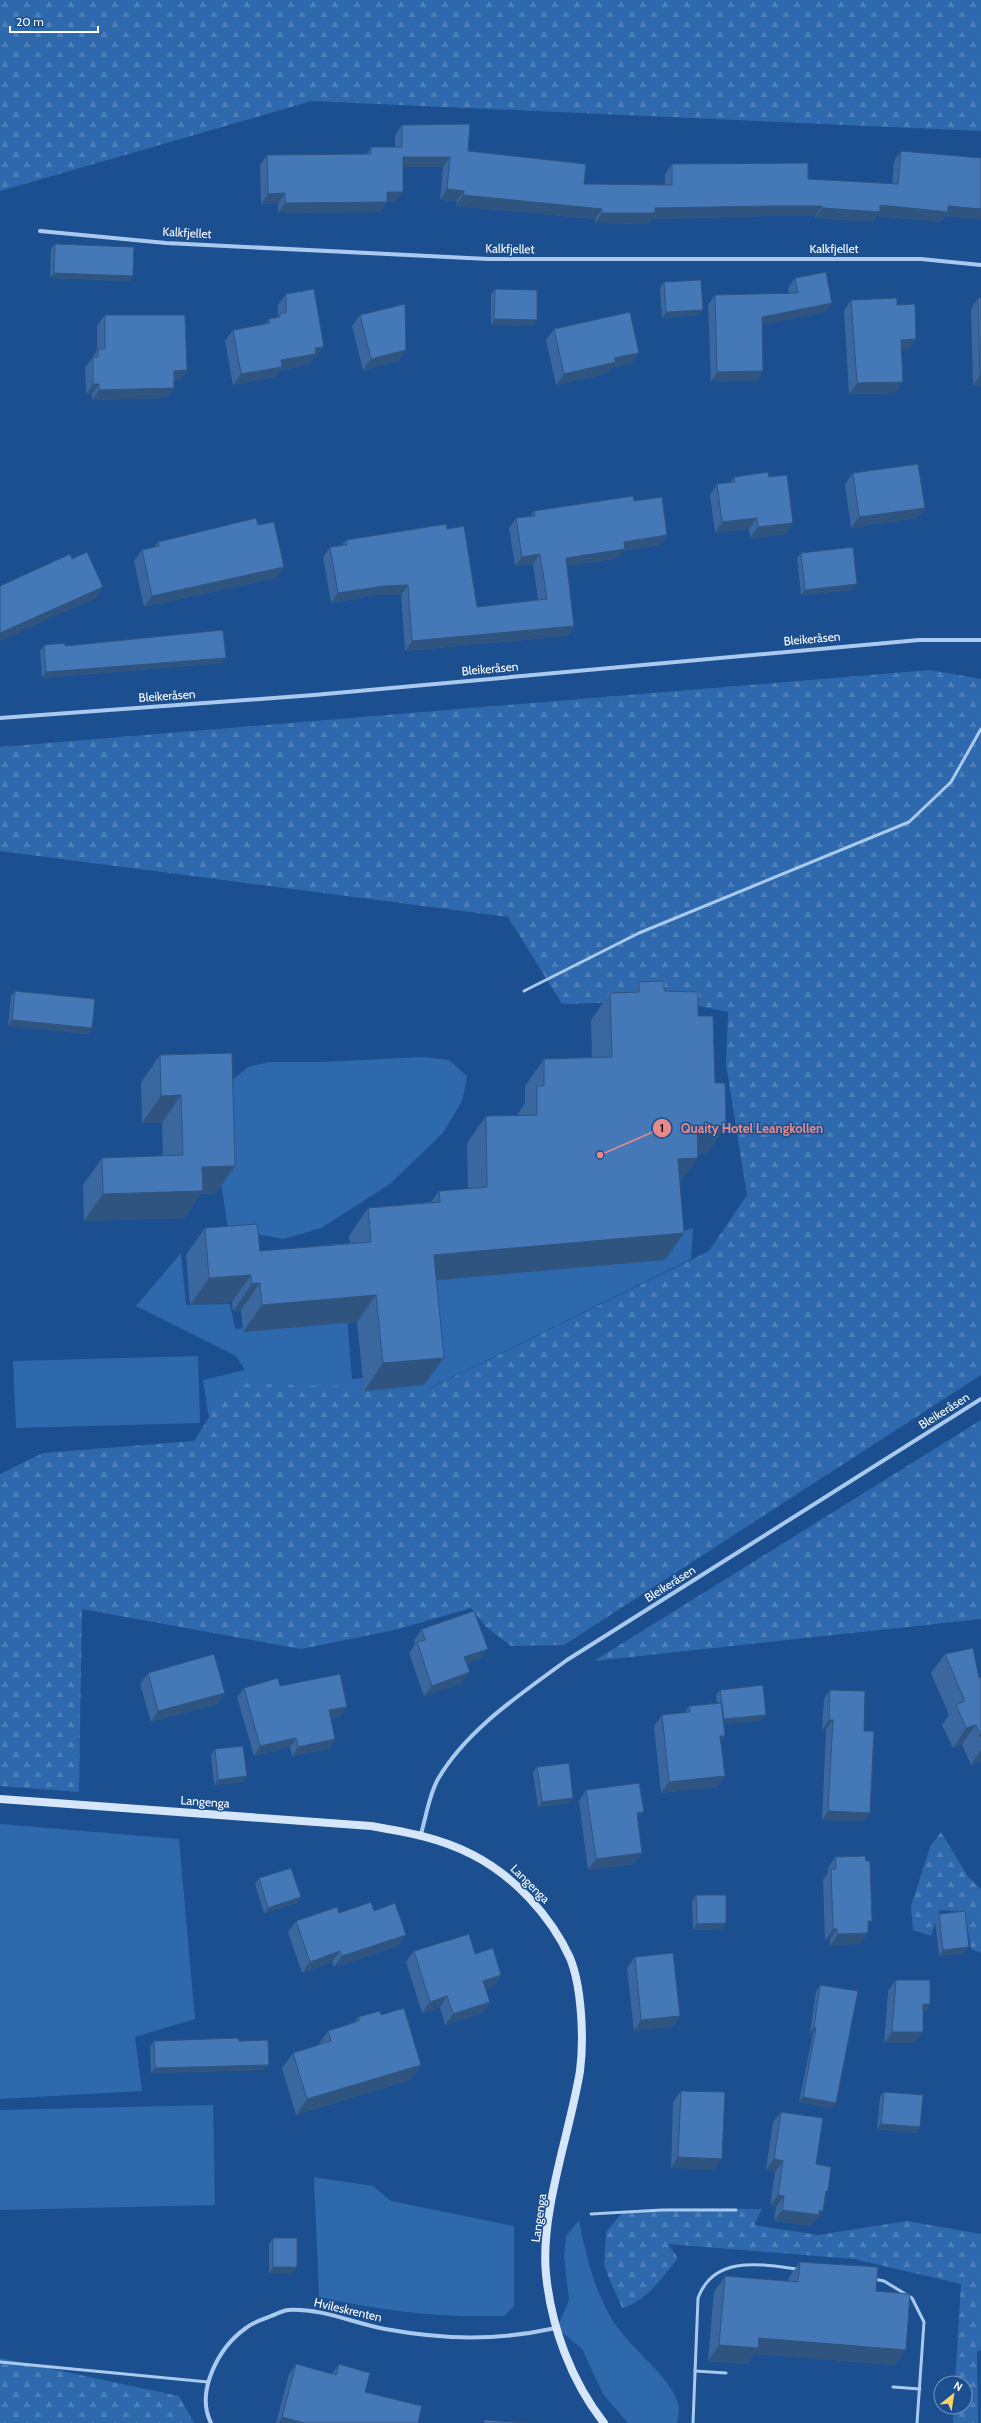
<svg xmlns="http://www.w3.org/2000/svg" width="981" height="2423" viewBox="0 0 981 2423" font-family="Cabin,sans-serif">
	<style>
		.grass { fill: #2e69ad }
		.forest { fill: url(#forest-firs) }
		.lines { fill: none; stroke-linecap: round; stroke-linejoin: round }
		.lane { stroke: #a9c9ee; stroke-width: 3 }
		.street { stroke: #a9c9ee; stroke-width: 4 }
		.secondary { stroke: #d6e6fa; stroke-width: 8 }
		.wall { fill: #3a679d }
		.shaded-wall { fill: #305480 }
		.building { fill: #4478b7; stroke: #305480 }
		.labels { text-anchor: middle; stroke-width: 3; stroke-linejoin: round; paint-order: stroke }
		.street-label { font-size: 12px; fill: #fff; stroke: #1b4f8f }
		.leader { fill: none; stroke: #e88989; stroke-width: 1.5 }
		.callout-dot { fill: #e88989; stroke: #1b4f8f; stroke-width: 1.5 }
		.mark-label { font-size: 12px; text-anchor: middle; font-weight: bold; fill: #111 }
		.callout-label { font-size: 13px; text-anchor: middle; font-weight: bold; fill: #e88989; stroke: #1b4f8f; stroke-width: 3; stroke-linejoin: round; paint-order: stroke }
	</style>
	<defs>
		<pattern id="forest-firs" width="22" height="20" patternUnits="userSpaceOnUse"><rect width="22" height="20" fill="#2e69ad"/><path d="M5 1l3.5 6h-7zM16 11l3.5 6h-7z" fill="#4d80b9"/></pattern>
	</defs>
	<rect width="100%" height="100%" fill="#1b4f8f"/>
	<g class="grass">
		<polygon points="423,1057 449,1060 467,1076 462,1101 443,1133 390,1184 321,1228 284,1239 228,1229 208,1096 224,1087 248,1067 269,1062 321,1062"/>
		<polygon points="693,1228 691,1259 428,1389 209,1418 203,1380 245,1370 236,1356 136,1306 181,1253 186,1305 230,1304 235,1329 347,1317 352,1379 409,1374 404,1284 668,1255 659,1238"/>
		<polygon points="198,1356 200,1423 16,1428 13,1361"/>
		<polygon points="0,1824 179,1839 195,2019 135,2037 142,2091 0,2099"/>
		<polygon points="213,2105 215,2205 0,2210 0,2110"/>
		<path d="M314,2177L373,2186L391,2201L514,2226V2306L504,2316C439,2318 383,2311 319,2297Z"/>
		<path d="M579,2220C586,2255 594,2290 613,2321C629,2348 675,2379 679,2408C679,2412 678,2418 677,2423H628L603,2394L582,2349L557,2328L569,2300L564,2256L566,2236Z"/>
	</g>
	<g class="forest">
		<polygon points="0,0 981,0 981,131 312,101 0,191"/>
		<polygon points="930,670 981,679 981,1375 564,1645 511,1646 485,1626 471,1608 395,1630 301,1649 82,1609 79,1792 0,1786 0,1474 43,1453 194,1441 231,1383 429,1389 709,1251 747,1195 726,1064 728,1012 674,1001 562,1004 508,917 0,851 0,747"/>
		<polygon points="981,1420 981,1619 594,1661"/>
		<polygon points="941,1832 968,1877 981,1889 981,1953 971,1949 965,1912 940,1910 931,1936 913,1930 911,1906 930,1847"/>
		<path d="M677,2208L762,2209L754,2225L818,2235L907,2221L981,2234V2350L977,2352L978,2423H953L954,2407H965V2383H955L961,2284L854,2259L668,2244L678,2258C662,2278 647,2301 622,2308L604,2266L606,2232L622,2213Z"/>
		<polygon points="0,2358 179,2396 194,2423 0,2423"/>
	</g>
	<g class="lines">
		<g class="lane">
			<polyline points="524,991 639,933 909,822 951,782 981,729"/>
			<polyline points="591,2214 662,2210 736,2210"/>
			<polyline points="874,2279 884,2281 912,2298 924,2322 917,2423"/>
			<polyline points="0,2362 208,2382"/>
			<polyline points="695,2371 726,2373"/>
			<polyline points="893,2387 920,2389"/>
			<path d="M693,2423L698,2298C714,2255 760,2264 797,2269"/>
		</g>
		<g class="street">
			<polyline points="40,231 166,243 488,259 921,259 981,265"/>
			<polyline points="0,718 314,695 919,640 981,640"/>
			<path d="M421,1834C426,1817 429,1795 438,1779C467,1729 521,1694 567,1660L981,1399"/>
			<path d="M211,2423C195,2391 219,2347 246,2328C253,2322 262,2320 271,2316C276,2314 282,2311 288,2310C322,2308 353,2323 385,2329C446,2340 496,2341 556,2328"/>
		</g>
		<path class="secondary" d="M0,1799L371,1826C406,1832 441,1838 473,1855C514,1876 551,1916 570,1958C582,1987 584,2040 580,2071C570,2133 540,2212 546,2274C551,2326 571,2381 604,2423"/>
	</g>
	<g class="wall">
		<polygon points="402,125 468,151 584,184 665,185 665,174 672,164 808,179 892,184 894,161 901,151 945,216 941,222 877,216 873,222 815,218 815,216 766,216 651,219 648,224 595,223 595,219 456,206 457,201 440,200 443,167 403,167 396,202 386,202 380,212 278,213 278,204 261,204 260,165 267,155 367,154 371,147 395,147 395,135"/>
		<polygon points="55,244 133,276 129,281 50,278 51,249"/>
		<polygon points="795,278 832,303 825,312 762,325 763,371 757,381 711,382 708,305 715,295 789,293 788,288"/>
		<polygon points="664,282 699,315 662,318 660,288"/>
		<polygon points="495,289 537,320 533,326 491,325 491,294"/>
		<polygon points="286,294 316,358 313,358 309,365 280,370 275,377 233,385 225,341 233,330 265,324 269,319 277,318 278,315 278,305"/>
		<polygon points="978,298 981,386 973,386 971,309"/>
		<polygon points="851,300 897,305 916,339 909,350 902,350 895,393 849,394 844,311"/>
		<polygon points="105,315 187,370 180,380 174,381 174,388 167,398 92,400 92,394 86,394 85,368 97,350 97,326"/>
		<polygon points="360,315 406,350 398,361 363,370 352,326"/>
		<polygon points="554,329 631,364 611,368 608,373 556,385 546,340"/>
		<polygon points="853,473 925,508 917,518 851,528 845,484"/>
		<polygon points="734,477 769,477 786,534 750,538 749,529 715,533 710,495 717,484 730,482"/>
		<polygon points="634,501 667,535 661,545 623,551 618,558 567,566 574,626 567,636 405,651 401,595 377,595 331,603 323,557 330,547 342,545 346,540 447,529 477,607 538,600 533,564 515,566 509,528 516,518 530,516 534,511"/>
		<polygon points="158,542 284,567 276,578 144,607 134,561 142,550 154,547"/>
		<polygon points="801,553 853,590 801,595 797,558"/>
		<polygon points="44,645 65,646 222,663 42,678 40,651"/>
		<polygon points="639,982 664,991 698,1016 726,1126 707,1153 698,1154 680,1184 684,1233 665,1260 436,1280 424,1385 364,1391 357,1322 243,1332 241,1310 233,1311 232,1302 190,1305 186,1255 205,1228 260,1251 350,1243 349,1236 368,1208 431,1202 439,1191 468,1189 467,1143 486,1116 518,1116 518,1114 525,1103 525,1086 544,1059 592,1058 591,1020 610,993 632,992"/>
		<polygon points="15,991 92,1028 88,1034 8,1026 11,996"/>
		<polygon points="160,1055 235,1166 216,1193 201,1194 184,1218 84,1221 83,1185 102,1158 163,1156 162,1123 142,1123 141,1082"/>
		<polygon points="422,1629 480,1659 467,1664 462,1683 424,1696 409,1653 415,1644 414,1640"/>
		<polygon points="945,1654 979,1678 981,1677 981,1761 971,1765 962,1744 953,1748 942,1725 949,1715 931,1673"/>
		<polygon points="148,1673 225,1693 217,1704 151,1722 140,1684"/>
		<polygon points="280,1686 340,1716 331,1718 335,1739 329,1749 292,1756 290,1747 254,1756 237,1697 244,1688"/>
		<polygon points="720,1690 762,1720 724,1724 725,1736 721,1742 725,1776 717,1787 661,1793 654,1726 662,1715 685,1713 689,1706 717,1703 716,1695"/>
		<polygon points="830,1690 864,1731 870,1813 863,1822 822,1820 826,1730 822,1730 824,1699"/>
		<polygon points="215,1749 243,1782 214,1785 211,1755"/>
		<polygon points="537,1767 569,1803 538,1807 533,1772"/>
		<polygon points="586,1790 638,1820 634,1864 588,1870 579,1801"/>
		<polygon points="835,1857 866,1861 872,1921 868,1927 860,1944 830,1945 830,1940 825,1940 823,1880 828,1873 828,1868"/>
		<polygon points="259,1878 301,1897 297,1903 264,1913 255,1884"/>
		<polygon points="696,1895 726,1923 722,1929 693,1930 692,1901"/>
		<polygon points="374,1911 406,1935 398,1946 334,1967 332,1962 302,1973 288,1932 296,1921 339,1913"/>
		<polygon points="939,1914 965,1953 939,1956 935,1919"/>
		<polygon points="414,1951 475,1954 501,1975 494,1986 486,1989 490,2002 482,2013 445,2025 440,2007 422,2013 406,1962"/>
		<polygon points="635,1957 680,2016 672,2027 634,2031 627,1968"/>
		<polygon points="896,1980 930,2004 923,2014 915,2043 884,2043 888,1991"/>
		<polygon points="820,1985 832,2108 799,2102 813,2033 810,2033 816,1991"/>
		<polygon points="381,2015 421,2065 410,2080 296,2115 282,2068 293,2053 318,2045 328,2031 354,2023 358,2017"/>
		<polygon points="154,2041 239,2041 269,2065 265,2070 151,2073 150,2047"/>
		<polygon points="681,2091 715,2169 671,2168 673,2102"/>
		<polygon points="884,2092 917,2133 877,2129 880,2097"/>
		<polygon points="781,2112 816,2164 825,2195 815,2222 814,2222 811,2226 774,2221 776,2207 770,2206 775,2172 766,2170 773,2122"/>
		<polygon points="273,2238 293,2273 269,2273 269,2244"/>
		<polygon points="800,2262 876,2291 906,2350 895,2365 754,2354 747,2364 708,2361 714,2292 725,2276 788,2281 789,2277"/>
		<polygon points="296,2364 332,2374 339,2364 365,2392 418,2422 420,2423 276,2423 289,2374"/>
	</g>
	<g class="shaded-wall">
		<polygon points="403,157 450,157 443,167 396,167"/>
		<polygon points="447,189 464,191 457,201 440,200"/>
		<polygon points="387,192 403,192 396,202 386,202 380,212 278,213 285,203"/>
		<polygon points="285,193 278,204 261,204 268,194"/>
		<polygon points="463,195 602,209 595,219 456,206"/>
		<polygon points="880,205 948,206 981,209 981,220 945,216 941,222 877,216 873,222 815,218 822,208"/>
		<polygon points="774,206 822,206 815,216 766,216 651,219 648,224 595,223 602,213 655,208"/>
		<polygon points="54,273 133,276 129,281 50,278"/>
		<polygon points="832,303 825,312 755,327 762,317"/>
		<polygon points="703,310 699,315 662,318 666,312"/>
		<polygon points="494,319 537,320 533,326 491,325"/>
		<polygon points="916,339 909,350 894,351 901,340"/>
		<polygon points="324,347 316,358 313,358 309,365 280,370 275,377 233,385 241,374 281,360 315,348"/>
		<polygon points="406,350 398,361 363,370 371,359"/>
		<polygon points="639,353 631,364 611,368 608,373 556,385 564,374 614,358"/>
		<polygon points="187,370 180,380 167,381 174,371"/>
		<polygon points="763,371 757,381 711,382 717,372"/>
		<polygon points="980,375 981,375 981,386 973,386"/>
		<polygon points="903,382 895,393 849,394 857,383"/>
		<polygon points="93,384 99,384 92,394 86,394"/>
		<polygon points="174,388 167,398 92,400 99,390"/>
		<polygon points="925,508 917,518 851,528 859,517"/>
		<polygon points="757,518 749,529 715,533 722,522"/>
		<polygon points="793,523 786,534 750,538 758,527"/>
		<polygon points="667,535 661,545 623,551 618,558 559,568 566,558 624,542"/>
		<polygon points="540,554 533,564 515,566 522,557"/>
		<polygon points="284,567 276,578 144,607 152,596"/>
		<polygon points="857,584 853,590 801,595 805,590"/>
		<polygon points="408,585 401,595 377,595 331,603 338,593 384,586"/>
		<polygon points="103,587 96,598 0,641 0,633"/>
		<polygon points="574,626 567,636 405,651 412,641"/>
		<polygon points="226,658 222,663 42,678 46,672"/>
		<polygon points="12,1020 92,1028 88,1034 8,1026"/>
		<polygon points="181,1095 162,1123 142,1123 161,1096"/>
		<polygon points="726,1126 707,1153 678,1154 697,1127"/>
		<polygon points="698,1158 679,1185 678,1159"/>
		<polygon points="235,1166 216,1193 201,1194 184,1218 84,1221 103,1194 202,1167"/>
		<polygon points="684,1233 665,1260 415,1282 434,1255"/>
		<polygon points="251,1275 232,1302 190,1305 209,1278"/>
		<polygon points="260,1283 241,1310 233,1311 252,1284"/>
		<polygon points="376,1295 357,1322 243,1332 262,1305"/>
		<polygon points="444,1358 424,1385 364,1391 383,1363"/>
		<polygon points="488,1649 480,1659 457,1668 464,1657"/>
		<polygon points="470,1672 462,1683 424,1696 432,1686"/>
		<polygon points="225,1693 217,1704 151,1722 158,1711"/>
		<polygon points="347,1707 340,1716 323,1720 329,1710"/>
		<polygon points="766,1715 762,1720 720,1725 724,1719"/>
		<polygon points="829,1720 833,1720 826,1730 822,1730"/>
		<polygon points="976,1725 962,1744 953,1748 966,1728"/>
		<polygon points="720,1736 725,1736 718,1747"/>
		<polygon points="296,1738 290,1747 254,1756 260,1746"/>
		<polygon points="335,1739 329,1749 292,1756 298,1747"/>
		<polygon points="981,1750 981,1761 971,1765"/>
		<polygon points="247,1776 243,1782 214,1785 218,1780"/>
		<polygon points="725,1776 717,1787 661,1793 669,1782"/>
		<polygon points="573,1798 569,1803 538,1807 542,1802"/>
		<polygon points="828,1811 870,1813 863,1822 822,1820"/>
		<polygon points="644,1812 636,1823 637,1813"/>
		<polygon points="642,1853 634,1864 588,1870 596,1859"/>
		<polygon points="301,1897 297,1903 264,1913 268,1908"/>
		<polygon points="868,1921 872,1921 865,1932"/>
		<polygon points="726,1923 722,1929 693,1930 697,1924"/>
		<polygon points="833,1929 837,1929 830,1940 825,1940"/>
		<polygon points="868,1933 860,1944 830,1945 838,1934"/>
		<polygon points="406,1935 398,1946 334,1967 342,1956"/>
		<polygon points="969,1947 965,1953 939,1956 943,1950"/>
		<polygon points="340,1951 332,1962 302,1973 310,1962"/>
		<polygon points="501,1975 494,1986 476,1992 483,1981"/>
		<polygon points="447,1996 440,2007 422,2013 430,2002"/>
		<polygon points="490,2002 482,2013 445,2025 453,2014"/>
		<polygon points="923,2004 930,2004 922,2015"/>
		<polygon points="680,2016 672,2027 634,2031 641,2020"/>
		<polygon points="814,2027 816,2028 813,2033 810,2033"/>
		<polygon points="892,2032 923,2032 915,2043 884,2043"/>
		<polygon points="269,2065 265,2070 151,2073 155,2068"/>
		<polygon points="421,2065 410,2080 296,2115 307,2099"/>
		<polygon points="803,2097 836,2103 832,2108 799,2102"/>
		<polygon points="881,2124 920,2127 917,2133 877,2129"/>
		<polygon points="678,2157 722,2159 715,2169 671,2168"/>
		<polygon points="774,2159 783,2161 775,2172 766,2170"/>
		<polygon points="778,2195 784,2196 776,2207 770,2206"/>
		<polygon points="782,2210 819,2211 823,2211 815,2222 814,2222 811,2226 774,2221"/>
		<polygon points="273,2267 297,2267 293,2273 269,2273"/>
		<polygon points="759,2338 906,2350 895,2365 754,2354 747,2364 708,2361 719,2345"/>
		<polygon points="282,2417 304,2423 278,2423"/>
	</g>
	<g class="building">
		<polygon points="470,124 468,151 586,164 584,184 672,185 672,164 808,163 808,179 898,184 901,151 981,158 981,209 948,206 948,212 880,205 880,212 822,208 822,206 774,206 655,208 655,213 602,213 602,209 463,195 464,191 447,189 450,157 403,157 403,192 387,192 387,202 285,203 285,193 268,194 267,155 371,154 371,147 402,147 402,125"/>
		<polygon points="55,244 134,247 133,276 54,273"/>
		<polygon points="826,272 832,303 762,317 763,371 717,372 715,295 798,293 795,278"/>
		<polygon points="701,280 703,310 666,312 664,282"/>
		<polygon points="314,289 324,347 315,348 316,354 281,360 282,367 241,374 233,330 270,323 269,319 280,317 280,313 286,313 286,294"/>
		<polygon points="495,289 537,290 537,320 494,319"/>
		<polygon points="897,298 897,305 915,304 916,339 901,340 903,382 857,383 851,300"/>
		<polygon points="978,298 981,298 981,375 980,375"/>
		<polygon points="405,304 406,350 371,359 360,315"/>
		<polygon points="630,312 639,353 614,358 616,362 564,374 554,329"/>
		<polygon points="105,315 185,315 187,370 174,371 174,388 99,390 99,384 93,384 93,357 98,357 98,349 105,349"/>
		<polygon points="918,464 925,508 859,517 853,473"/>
		<polygon points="768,472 769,477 787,475 793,523 758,527 757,518 722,522 717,484 735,482 734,477"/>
		<polygon points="633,496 634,501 662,497 667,535 624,542 625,549 566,558 574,626 412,641 408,585 384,586 338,593 330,547 347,545 346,540 446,524 447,529 464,526 477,607 547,599 540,554 522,557 516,518 535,516 534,511"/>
		<polygon points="256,518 258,525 274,522 284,567 152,596 142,550 159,546 158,542"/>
		<polygon points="853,547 857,584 805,590 801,553"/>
		<polygon points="87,552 103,587 0,633 0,586 70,554 72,559"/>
		<polygon points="223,630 226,658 46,672 44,645 65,643 65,646"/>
		<polygon points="664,981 664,991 698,992 698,1016 713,1016 715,1083 725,1083 726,1126 697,1127 698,1158 678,1159 684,1233 434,1255 444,1358 383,1363 376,1295 262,1305 260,1283 252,1284 251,1275 209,1278 205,1228 257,1224 260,1251 371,1242 368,1208 440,1202 439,1191 487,1187 486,1116 537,1115 537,1086 544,1086 544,1059 612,1057 610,993 639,992 639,982"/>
		<polygon points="15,991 95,999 92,1028 12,1020"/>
		<polygon points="232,1053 235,1166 202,1167 203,1191 103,1194 102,1158 183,1155 181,1095 161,1096 160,1055"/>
		<polygon points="474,1611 488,1649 464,1657 470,1672 432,1686 417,1642 425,1640 422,1629"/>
		<polygon points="973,1648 979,1678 981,1677 981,1737 976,1725 966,1728 956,1705 965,1701 945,1654"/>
		<polygon points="214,1654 225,1693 158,1711 148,1673"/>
		<polygon points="340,1674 347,1707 329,1710 335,1739 298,1747 296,1738 260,1746 244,1688 278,1678 280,1686"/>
		<polygon points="763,1685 766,1715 724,1719 720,1690"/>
		<polygon points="830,1690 865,1691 864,1731 874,1731 870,1813 828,1811 833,1720 829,1720"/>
		<polygon points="721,1703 725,1736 720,1736 725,1776 669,1782 662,1715 690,1712 689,1706"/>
		<polygon points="243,1746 247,1776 218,1780 215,1749"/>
		<polygon points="569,1763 573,1798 542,1802 537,1767"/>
		<polygon points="639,1783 644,1812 637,1813 642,1853 596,1859 586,1790"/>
		<polygon points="865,1856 866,1861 870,1861 872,1921 868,1921 868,1933 838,1934 837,1929 833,1929 831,1869 836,1869 835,1857"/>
		<polygon points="291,1868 301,1897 268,1908 259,1878"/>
		<polygon points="696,1895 726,1895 726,1923 697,1924"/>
		<polygon points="371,1902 374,1911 395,1903 406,1935 342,1956 340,1951 310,1962 296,1921 337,1907 339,1913"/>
		<polygon points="965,1911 969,1947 943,1950 939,1914"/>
		<polygon points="469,1934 475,1954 493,1948 501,1975 483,1981 490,2002 453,2014 447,1996 430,2002 414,1951"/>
		<polygon points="673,1953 680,2016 641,2020 635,1957"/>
		<polygon points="896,1980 930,1980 930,2004 923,2004 923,2032 892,2032"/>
		<polygon points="820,1985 858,1991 836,2103 803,2097 816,2028 814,2027"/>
		<polygon points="404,2008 421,2065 307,2099 293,2053 331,2041 328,2031 359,2021 358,2017 380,2011 381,2015"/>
		<polygon points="238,2038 239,2041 268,2040 269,2065 155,2068 154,2041"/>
		<polygon points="681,2091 725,2092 722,2159 678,2157"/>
		<polygon points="884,2092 923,2095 920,2127 881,2124"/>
		<polygon points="781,2112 823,2118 816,2164 831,2167 828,2191 826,2191 823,2211 819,2211 819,2215 782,2210 784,2196 778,2195 783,2161 774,2159"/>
		<rect x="273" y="2238" width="24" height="29"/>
		<polygon points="800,2262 878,2267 876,2291 910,2294 906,2350 759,2338 758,2348 719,2345 725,2276 798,2282"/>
		<polygon points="296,2364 336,2375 339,2364 370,2373 365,2392 422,2406 418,2422 420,2423 304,2423 282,2417"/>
		<polygon points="484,2420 528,2423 484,2423"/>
	</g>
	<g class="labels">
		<g class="street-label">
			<text transform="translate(187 233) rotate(3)" y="4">Kalkfjellet</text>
			<text transform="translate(510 249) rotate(1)" y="4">Kalkfjellet</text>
			<text x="834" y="253">Kalkfjellet</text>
			<text transform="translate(812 639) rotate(-5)" y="4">Bleikeråsen</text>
			<text transform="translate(490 669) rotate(-5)" y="4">Bleikeråsen</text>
			<text transform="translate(167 696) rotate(-4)" y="4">Bleikeråsen</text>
			<text transform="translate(944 1411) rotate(-32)" y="4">Bleikeråsen</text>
			<text transform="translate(670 1584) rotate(-32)" y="4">Bleikeråsen</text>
			<text transform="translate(205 1802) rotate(4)" y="4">Langenga</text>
			<text transform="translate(530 1884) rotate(45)" y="4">Langenga</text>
			<text transform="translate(539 2218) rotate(-82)" y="4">Langenga</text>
			<text transform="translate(348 2310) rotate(13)" y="4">Hvileskrenten</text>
		</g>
	</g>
	<path class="leader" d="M600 1155L662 1128"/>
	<g class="callout-dot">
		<circle cx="600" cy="1155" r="4"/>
		<circle cx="662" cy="1128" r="10"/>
	</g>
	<g class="mark-label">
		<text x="662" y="1132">1</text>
	</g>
	<g class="callout-label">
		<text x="752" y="1133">Quaity Hotel Leangkollen</text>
	</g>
	<g transform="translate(953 2395) rotate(30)"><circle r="19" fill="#1b4f8f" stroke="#7695bc"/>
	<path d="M0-3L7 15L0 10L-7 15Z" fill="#ffd166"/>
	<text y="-6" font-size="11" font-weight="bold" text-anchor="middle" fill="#ffffff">N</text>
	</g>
	<path d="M10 26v6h88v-6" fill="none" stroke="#ffffff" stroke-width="2"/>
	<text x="16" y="26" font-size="12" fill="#ffffff" stroke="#1b4f8f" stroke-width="3" paint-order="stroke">20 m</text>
</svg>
